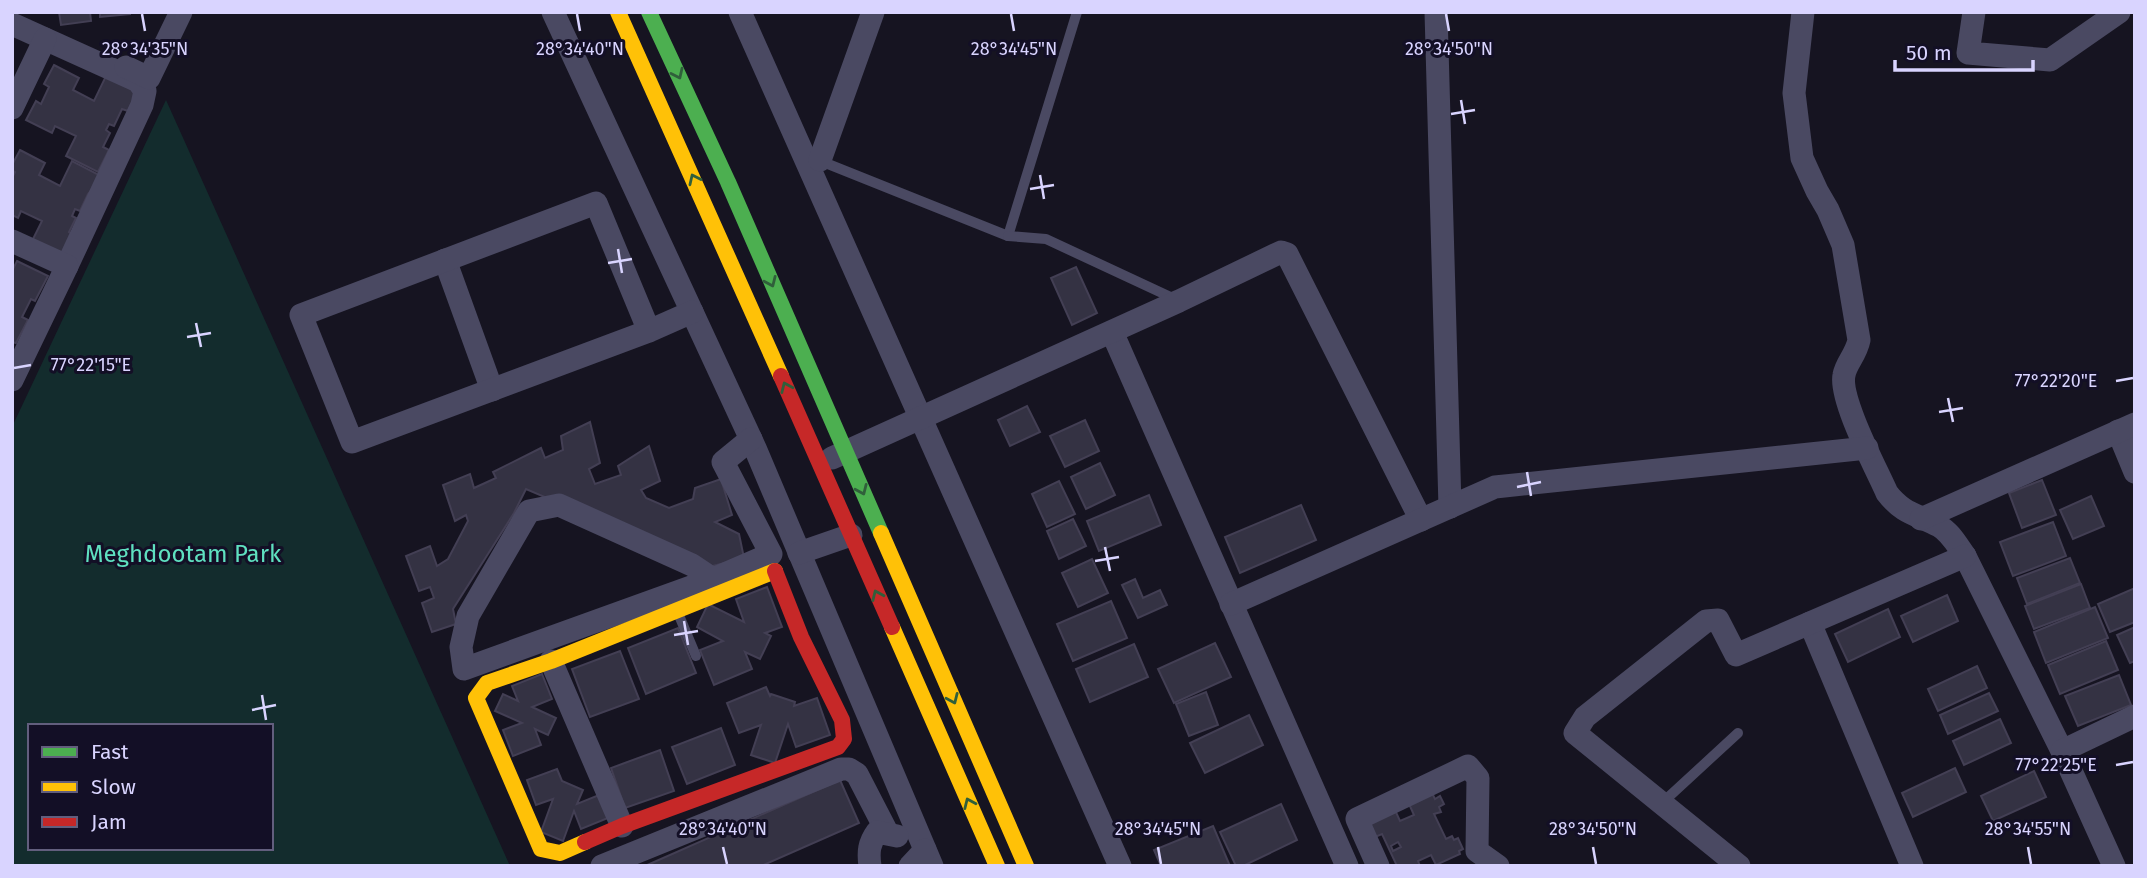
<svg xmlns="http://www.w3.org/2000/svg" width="2147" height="878" viewBox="0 0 2147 878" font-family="'Fira Sans',sans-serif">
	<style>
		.green { fill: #132c2d; fill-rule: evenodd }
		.building { fill: #343243; stroke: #433f54; stroke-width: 2; fill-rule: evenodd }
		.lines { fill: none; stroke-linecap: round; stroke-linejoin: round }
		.lane { stroke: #4a4962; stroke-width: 10 }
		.street { stroke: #4a4962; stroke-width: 23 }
		.fast { stroke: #4caf50; stroke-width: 16 }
		.slow { stroke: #ffc107; stroke-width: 16 }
		.jam { stroke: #c62828; stroke-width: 16 }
		.oneway { stroke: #305f3b }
		.ticks { fill: none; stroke: #d9d4ff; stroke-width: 2.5 }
		.labels { text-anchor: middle; stroke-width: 6; stroke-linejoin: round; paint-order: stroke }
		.park-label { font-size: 24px; fill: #5fe0c0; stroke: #130f26 }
		.ticks-label { font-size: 18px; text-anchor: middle; fill: #d9d4ff; stroke: #130f26; stroke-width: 6; stroke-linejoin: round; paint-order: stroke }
	</style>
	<rect width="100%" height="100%" fill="#161421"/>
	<path class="green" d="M166,100L510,866H12V427ZM30,726H271V848H30Z"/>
	<g class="building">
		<polygon points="59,12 90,12 91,21 61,25"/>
		<polygon points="100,12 130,12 130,14 100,17"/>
		<polygon points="54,65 79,78 73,90 94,101 106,76 137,92 128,111 122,109 114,126 109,124 106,130 110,133 103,147 109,150 98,172 66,156 76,136 55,126 52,133 26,120 36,101 41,104 49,87 44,84"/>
		<polygon points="20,150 45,163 39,175 60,186 72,161 103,177 88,194 80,211 75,209 72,216 76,218 69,232 75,235 63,257 32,241 42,221 21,211 18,218 12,215 12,178 15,172 12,170 12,165"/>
		<polygon points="17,261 48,276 35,301 31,299 22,317 28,320 16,343 12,342 12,271"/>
		<polygon points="1076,267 1097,313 1072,325 1051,278"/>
		<polygon points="1027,406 1040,432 1010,446 998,420"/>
		<polygon points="1085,420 1099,451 1065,467 1050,436"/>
		<polygon points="590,422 600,463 589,469 595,484 621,475 618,466 649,446 660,481 641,490 646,498 669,508 693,499 695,488 721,479 732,515 715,522 739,534 744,558 709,567 526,489 514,513 453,609 456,624 432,632 422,603 434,598 430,587 419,591 406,556 430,546 437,566 448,559 468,521 466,515 455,521 443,485 470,474 474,488 496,478 493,472 541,448 545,458 563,450 561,436"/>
		<polygon points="1100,463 1115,495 1086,509 1071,477"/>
		<polygon points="2042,480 2056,515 2022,528 2009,493"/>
		<polygon points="1059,481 1075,514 1047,527 1032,494"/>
		<polygon points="1149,495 1161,525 1099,551 1087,521"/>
		<polygon points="2091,496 2104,526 2073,539 2060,510"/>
		<polygon points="1301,505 1316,540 1240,573 1225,537"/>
		<polygon points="1073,519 1086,546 1059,559 1047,531"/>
		<polygon points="2053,522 2066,556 2013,576 2000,542"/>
		<polygon points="2070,558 2080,583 2027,604 2017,578"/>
		<polygon points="1092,559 1108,593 1078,607 1062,573"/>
		<polygon points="1135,579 1143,598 1160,590 1167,605 1138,618 1122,585"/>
		<polygon points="2081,584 2090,608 2034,629 2025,606"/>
		<polygon points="767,587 782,627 765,633 771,636 760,659 745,652 752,669 714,685 700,650 723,641 697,627 708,604 744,622 736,599"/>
		<polygon points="2135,588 2135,622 2110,632 2098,604"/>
		<polygon points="1947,595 1958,621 1913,642 1901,616"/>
		<polygon points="1111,601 1127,638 1073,661 1057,624"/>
		<polygon points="2095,607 2108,638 2046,663 2034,632"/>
		<polygon points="1888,609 1900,637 1848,662 1835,634"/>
		<polygon points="2135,627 2135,661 2130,663 2117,635"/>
		<polygon points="678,628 696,673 646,694 628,648"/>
		<polygon points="2106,641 2118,670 2060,694 2048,665"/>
		<polygon points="1215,643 1231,677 1174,703 1158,669"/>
		<polygon points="1134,644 1148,677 1090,702 1076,669"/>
		<polygon points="620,651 639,699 590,717 572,669"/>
		<polygon points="1977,666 1987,688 1938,711 1928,689"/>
		<polygon points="542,674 552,699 532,707 556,718 548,735 535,729 541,745 513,756 503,730 522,723 495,711 503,694 518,701 512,686"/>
		<polygon points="2119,675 2131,705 2078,726 2065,696"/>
		<polygon points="766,687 770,696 771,694 795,702 794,706 817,698 830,735 796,747 788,724 775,763 751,755 761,725 739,733 727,703"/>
		<polygon points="1206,692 1218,725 1189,736 1176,704"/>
		<polygon points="1989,693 1998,711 1948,734 1940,715"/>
		<polygon points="1249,715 1263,745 1205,773 1190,743"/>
		<polygon points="2000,719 2011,743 1964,765 1953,741"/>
		<polygon points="721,728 735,765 687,784 672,747"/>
		<polygon points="660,750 674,791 625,808 611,768"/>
		<polygon points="1955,768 1966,792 1913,817 1902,793"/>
		<polygon points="557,769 562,781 583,790 577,804 599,795 608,818 581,829 574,811 563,841 541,832 553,799 536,805 527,780"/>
		<polygon points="2034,771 2046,797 1993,821 1981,796"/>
		<polygon points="840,780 859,823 761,866 645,866"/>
		<path d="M1432,793L1435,799L1440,796L1444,804L1439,807L1441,812L1434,814L1446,839L1452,836L1454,840L1458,838L1463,849L1459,851L1460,854L1436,865L1431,855L1418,861L1420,866H1397L1382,834L1375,837L1368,822L1395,810L1400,821L1414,815L1409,804ZM1398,842L1401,847L1393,851L1391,846Z"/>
		<polygon points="1281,804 1297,840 1243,866 1236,866 1220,832"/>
		<polygon points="1213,826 1230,866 1161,866 1154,850"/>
	</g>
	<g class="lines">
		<g class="lane">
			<polyline points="818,160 1008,236 1077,12"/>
			<polyline points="1008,236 1046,239 1177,300"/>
			<polyline points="678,613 696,656"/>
			<polyline points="1662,803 1738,733"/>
		</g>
		<g class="street">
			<polyline points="553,12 755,448 932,866"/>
			<polyline points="740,12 1120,866"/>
			<polyline points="1436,12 1450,507"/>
			<path d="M1803,12L1794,93L1802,158L1817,191L1828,210L1843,245L1859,340C1856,355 1846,363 1844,375C1839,399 1876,468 1887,493C1903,514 1917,514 1939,526C1950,532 1957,545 1965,556L2062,751L2114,866"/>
			<polyline points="1974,12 1968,53 2050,60 2119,12"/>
			<polyline points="12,24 138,81 145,91 142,105 67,266"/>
			<polyline points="126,67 149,78 181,12"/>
			<polyline points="12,108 45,39"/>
			<polyline points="820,160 873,12"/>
			<polyline points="12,241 67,266 12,380"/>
			<polyline points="445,260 492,390"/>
			<polyline points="649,331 596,203 301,315 352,442 649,331 692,312"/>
			<polyline points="1112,332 1347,866"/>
			<polyline points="2118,431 2135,472"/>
			<polyline points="832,458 1179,301 1281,252 1287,254 1421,520"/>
			<polyline points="1921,519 2135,424"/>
			<polyline points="799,553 851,535"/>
			<polyline points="713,579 692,565 559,505 529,511 468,616 461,647 464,669 713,579 771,554 723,462 751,439"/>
			<polyline points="1231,604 1495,487 1867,448"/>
			<polyline points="1810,623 1912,866"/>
			<polyline points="551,661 622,826"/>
			<polyline points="2062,751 2135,716"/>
			<polyline points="602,866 841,769 849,769 857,774 887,832"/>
			<path d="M870,866C868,852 869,843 877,832L897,836"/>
			<polyline points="910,866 925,850"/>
			<polyline points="1378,866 1357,819 1468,766 1478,778 1477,851 1498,866"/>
			<polyline points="1739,866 1575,733 1585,717 1706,621 1718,620 1736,655 1965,556"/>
		</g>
		<polyline class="fast" points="649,12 728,182 881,533"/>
		<g class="slow">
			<polyline points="618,12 781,376"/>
			<polyline points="881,533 1026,866"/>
			<polyline points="892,627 997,866"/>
			<polyline points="585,842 560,853 541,849 476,698 487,683 551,661 775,571"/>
		</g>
		<g class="jam">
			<polyline points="781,376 892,627"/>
			<polyline points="585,842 622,826 838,747 844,739 842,720 801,637 775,571"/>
		</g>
	</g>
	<defs><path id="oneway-chevron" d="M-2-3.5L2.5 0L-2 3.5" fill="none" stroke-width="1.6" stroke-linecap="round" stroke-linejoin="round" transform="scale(1.75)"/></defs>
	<g class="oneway">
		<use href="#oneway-chevron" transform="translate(678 74) rotate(65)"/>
		<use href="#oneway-chevron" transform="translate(694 179) rotate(-115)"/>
		<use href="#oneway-chevron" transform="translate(771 282) rotate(66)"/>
		<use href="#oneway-chevron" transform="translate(786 387) rotate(-114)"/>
		<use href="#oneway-chevron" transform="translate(862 490) rotate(66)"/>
		<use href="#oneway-chevron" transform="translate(877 595) rotate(-114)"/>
		<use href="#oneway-chevron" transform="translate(953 699) rotate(66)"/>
		<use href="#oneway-chevron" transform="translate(969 803) rotate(-114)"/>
	</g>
	<path class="ticks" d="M142,14L145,31M577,14L580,31M1011,14L1014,31M1446,14L1449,31M1461,100L1465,124M1451,114L1475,110M1040,175L1044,199M1030,189L1054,185M618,249L622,273M608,263L632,259M196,323L201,347M187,337L211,333M14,368L31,365M2116,381L2133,378M1948,398L1953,422M1939,412L1963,408M1527,472L1531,496M1517,487L1541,482M1105,547L1110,571M1095,561L1119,557M684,621L688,645M674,635L698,631M262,695L266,720M252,710L276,705M2116,765L2133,762M723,847L727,864M1158,847L1161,864M1593,847L1596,864M2028,847L2031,864"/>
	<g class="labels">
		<g class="park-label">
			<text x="183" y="562">Meghdootam Park</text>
		</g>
	</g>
	<g class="ticks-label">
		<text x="145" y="55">28°34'35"N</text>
		<text x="580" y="55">28°34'40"N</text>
		<text x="1014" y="55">28°34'45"N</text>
		<text x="1449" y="55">28°34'50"N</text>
		<text x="91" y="371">77°22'15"E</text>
		<text x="2056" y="387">77°22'20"E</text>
		<text x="2056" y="771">77°22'25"E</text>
		<text x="723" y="835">28°34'40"N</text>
		<text x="1158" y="835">28°34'45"N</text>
		<text x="1593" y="835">28°34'50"N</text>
		<text x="2028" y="835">28°34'55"N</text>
	</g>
	<rect width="2147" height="878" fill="none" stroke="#d9d4ff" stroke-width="28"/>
	<rect x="28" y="724" width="245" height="126" fill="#130f26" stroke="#625e7d" stroke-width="2"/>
	<rect x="42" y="747" width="35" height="10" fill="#4caf50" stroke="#625e7d" stroke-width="2"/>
	<text x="91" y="759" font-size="21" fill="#d9d4ff">Fast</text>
	<rect x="42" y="782" width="35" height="10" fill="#ffc107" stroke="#625e7d" stroke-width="2"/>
	<text x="91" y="794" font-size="21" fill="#d9d4ff">Slow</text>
	<rect x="42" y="817" width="35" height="10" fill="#c62828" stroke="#625e7d" stroke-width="2"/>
	<text x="91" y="829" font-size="21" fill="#d9d4ff">Jam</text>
	<path d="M1895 60v10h138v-10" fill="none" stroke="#d9d4ff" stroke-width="3.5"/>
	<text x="1906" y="60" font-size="21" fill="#d9d4ff" stroke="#130f26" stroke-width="5" paint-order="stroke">50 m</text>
</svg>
